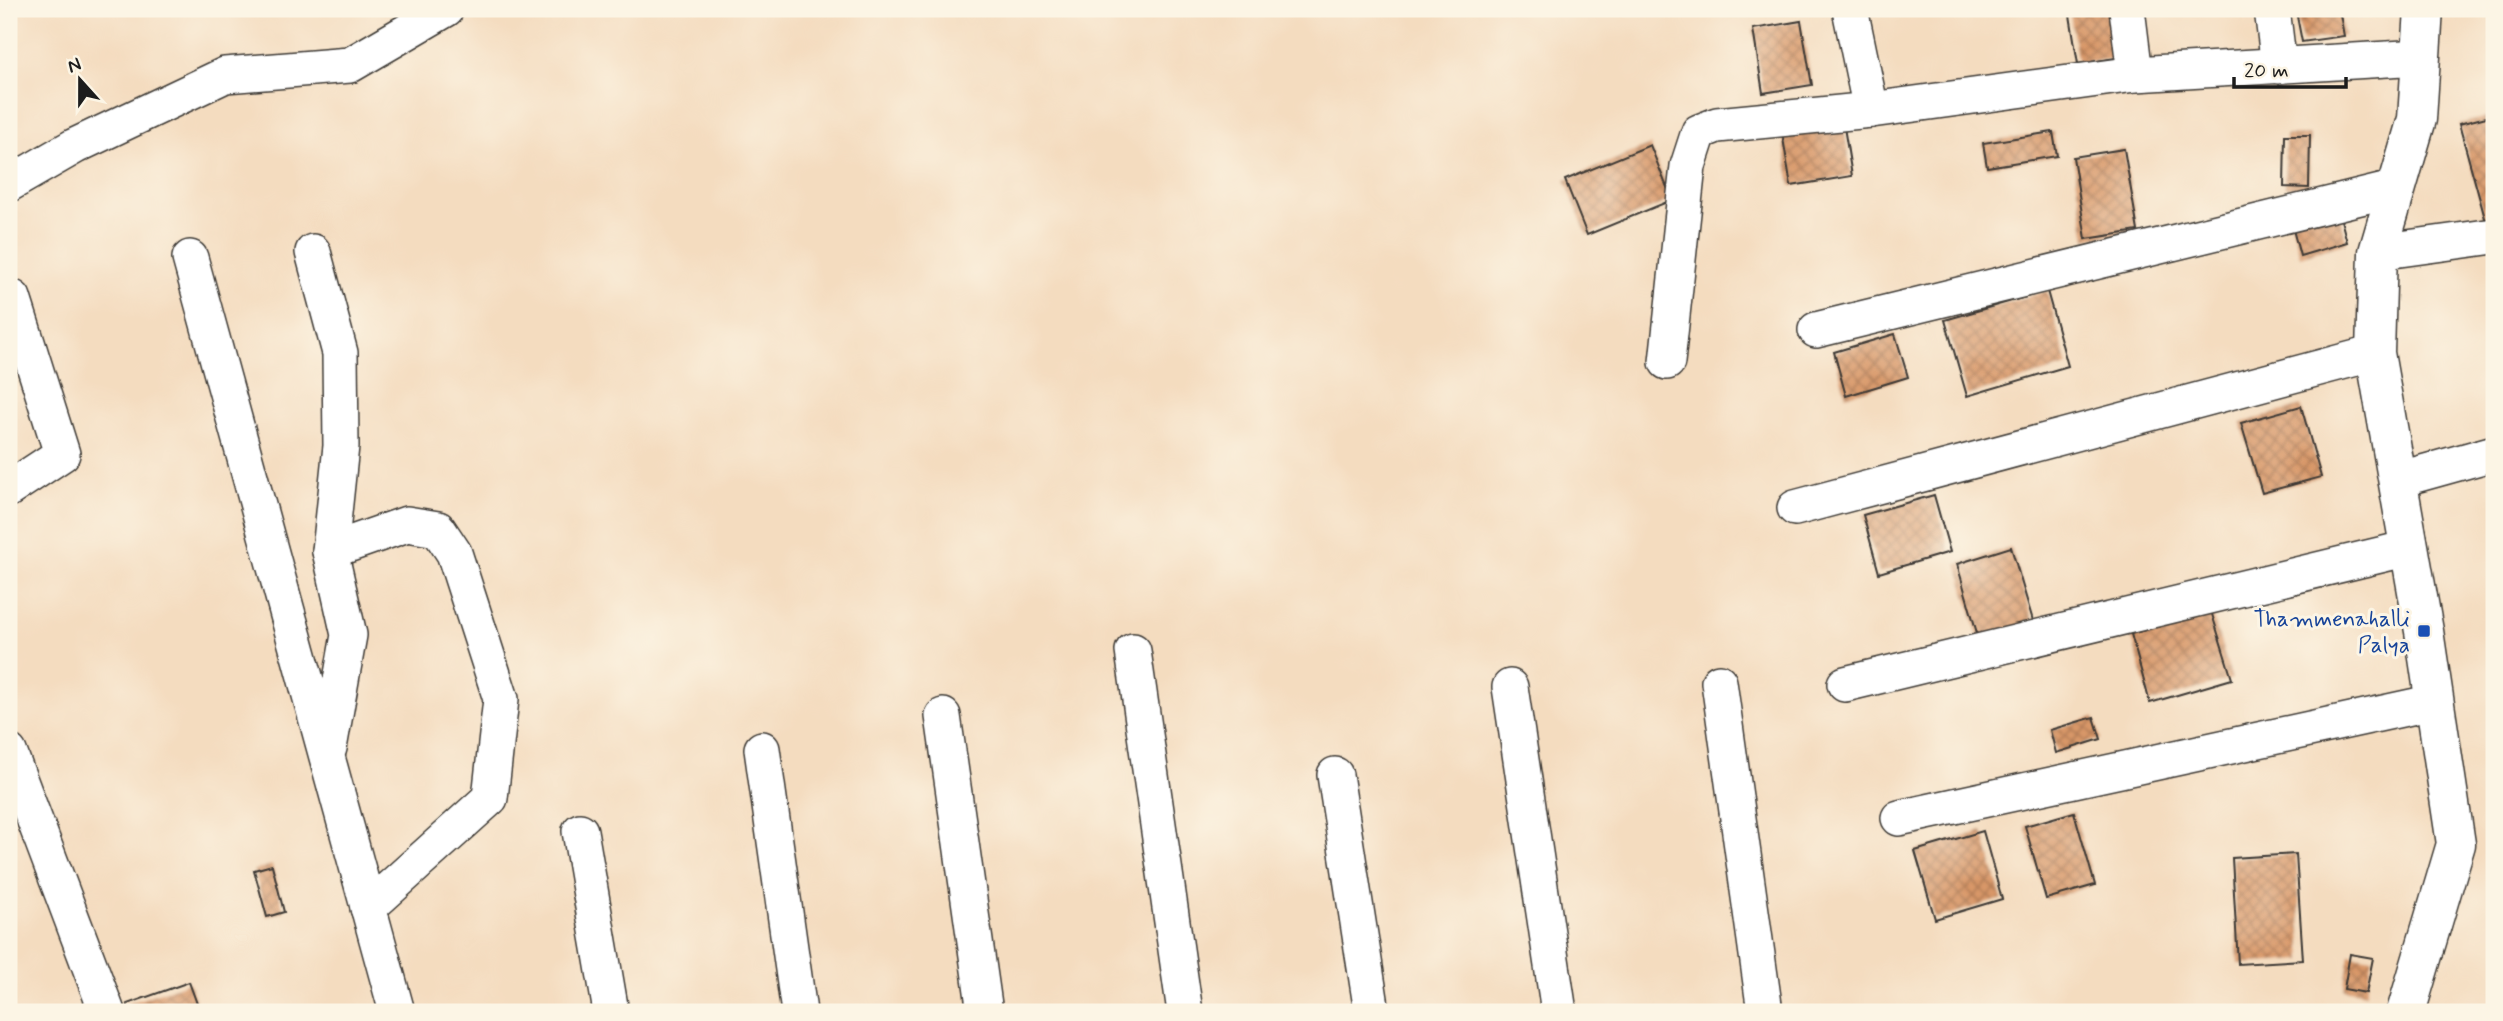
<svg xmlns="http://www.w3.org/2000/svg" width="2503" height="1021" viewBox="0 0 2503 1021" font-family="Mynerve,sans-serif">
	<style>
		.building { fill: url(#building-cross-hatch) }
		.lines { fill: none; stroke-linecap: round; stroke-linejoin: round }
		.street-casing { stroke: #3c3934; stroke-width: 38 }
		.secondary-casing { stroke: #3c3934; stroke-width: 41 }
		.street { stroke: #fff; stroke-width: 35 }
		.secondary { stroke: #fff; stroke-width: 38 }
		.transit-dot { fill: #1a4fb4; stroke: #fcf5e5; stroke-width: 2.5 }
		.labels { text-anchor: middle; stroke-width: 6; stroke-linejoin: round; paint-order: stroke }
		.transit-label { font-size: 23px; fill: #164399; stroke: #fcf5e5; text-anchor: end }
	</style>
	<defs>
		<pattern id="building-cross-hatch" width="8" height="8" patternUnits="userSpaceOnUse" patternTransform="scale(1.75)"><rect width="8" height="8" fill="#d89768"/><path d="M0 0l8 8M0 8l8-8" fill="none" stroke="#ae7a55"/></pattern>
	</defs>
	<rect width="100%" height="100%" fill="#fcf5e5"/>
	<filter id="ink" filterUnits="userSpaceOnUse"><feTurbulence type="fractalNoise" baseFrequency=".0143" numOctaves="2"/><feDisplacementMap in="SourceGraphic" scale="14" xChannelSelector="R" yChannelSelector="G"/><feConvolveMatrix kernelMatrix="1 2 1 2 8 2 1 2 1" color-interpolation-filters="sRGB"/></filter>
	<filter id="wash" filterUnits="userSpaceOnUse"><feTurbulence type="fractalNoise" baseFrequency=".00686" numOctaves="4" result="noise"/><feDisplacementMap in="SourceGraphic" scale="28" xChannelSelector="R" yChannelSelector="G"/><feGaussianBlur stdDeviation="1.57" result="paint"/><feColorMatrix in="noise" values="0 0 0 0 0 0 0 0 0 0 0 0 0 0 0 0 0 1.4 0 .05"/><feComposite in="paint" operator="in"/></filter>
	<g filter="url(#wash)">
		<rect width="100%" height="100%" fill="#f4dcbf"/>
		<g id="blocks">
			<g class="building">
				<polygon points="2069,9 2111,9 2122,57 2078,64"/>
				<polygon points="2310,9 2339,9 2344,36 2302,42 2296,11"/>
				<polygon points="1801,21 1812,85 1763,93 1753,29"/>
				<polygon points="2494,115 2494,228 2488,229 2459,124"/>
				<polygon points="1843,121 1852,176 1791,186 1782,132"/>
				<polygon points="2053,132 2057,156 1987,167 1983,143"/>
				<polygon points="2285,135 2310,135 2309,188 2284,187"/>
				<polygon points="1650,145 1672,200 1587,235 1565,180"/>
				<polygon points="2124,149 2138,231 2086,239 2073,157"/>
				<polygon points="2338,209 2347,242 2300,256 2291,222"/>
				<polygon points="2047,291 2068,366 1967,396 1945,320"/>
				<polygon points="1895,334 1908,377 1846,396 1834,352"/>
				<polygon points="2301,406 2321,477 2262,493 2241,423"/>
				<polygon points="1934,495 1950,552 1879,573 1863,515"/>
				<polygon points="2011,547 2034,624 1979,640 1957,564"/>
				<polygon points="2211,611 2232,679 2150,703 2131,634"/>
				<polygon points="2094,717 2101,739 2056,753 2050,730"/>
				<polygon points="2074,812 2095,885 2046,899 2025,826"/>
				<polygon points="1983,831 2002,899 1935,919 1915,851"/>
				<polygon points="2296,854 2303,960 2238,964 2232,858"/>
				<polygon points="272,865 284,912 267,917 254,870"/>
				<polygon points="2350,954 2373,958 2366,993 2344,989"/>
				<polygon points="189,982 200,1012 130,1012 127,1004"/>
			</g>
		</g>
	</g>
	<g filter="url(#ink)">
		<use href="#blocks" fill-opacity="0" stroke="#3c3934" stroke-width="2"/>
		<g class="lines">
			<defs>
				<g id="street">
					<polyline points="1850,9 1871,110"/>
					<polyline points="2127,9 2135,74"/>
					<polyline points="2272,9 2279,66"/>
					<polyline points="9,184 75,146 225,75 350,65 446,9"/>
					<polyline points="313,252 340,353 341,446 330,551 349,635 329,748"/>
					<polyline points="2378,252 2494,236"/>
					<polyline points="190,258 397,1012"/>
					<polyline points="1816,330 2397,188"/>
					<polyline points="1667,362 1688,166 1699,132 1717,125 1871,110 2135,74 2421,57"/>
					<polyline points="2397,480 2494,453"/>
					<polyline points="9,489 62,454 13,298"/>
					<polyline points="1795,508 2375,353"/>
					<polyline points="330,551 407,524 438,529 454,553 501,699 490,798 368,908"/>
					<polyline points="1133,651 1185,1012"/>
					<polyline points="1719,682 1765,1012"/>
					<polyline points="1845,684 2409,548"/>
					<polyline points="1510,687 1559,1012"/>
					<polyline points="943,716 985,1012"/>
					<polyline points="762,749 799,1012"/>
					<polyline points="9,752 107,1012"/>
					<polyline points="1335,775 1372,1012"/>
					<polyline points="1899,818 2434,702"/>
					<polyline points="580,831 611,1012"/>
				</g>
				<polyline id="secondary" points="2406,1012 2456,844 2424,631 2375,353 2378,252 2417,119 2424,9"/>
			</defs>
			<use href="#street" class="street-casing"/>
			<use href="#secondary" class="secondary-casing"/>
			<use href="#street" class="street"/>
			<use href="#secondary" class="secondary"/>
		</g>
	</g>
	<rect class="transit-dot" x="2417" y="624" width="14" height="14" rx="3.5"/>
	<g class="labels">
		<g class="transit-label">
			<text x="2410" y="626">Thammenahalli<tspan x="2410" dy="26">Palya</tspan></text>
		</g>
	</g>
	<rect width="2503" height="1021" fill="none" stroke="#fcf5e5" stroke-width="35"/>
	<g transform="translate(80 80) rotate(339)" stroke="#fcf5e5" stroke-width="5" paint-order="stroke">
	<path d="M0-5L12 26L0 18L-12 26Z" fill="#1c1c1c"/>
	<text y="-10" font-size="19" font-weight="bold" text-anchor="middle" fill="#1c1c1c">N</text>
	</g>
	<path d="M2234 77v10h112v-10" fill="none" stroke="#1c1c1c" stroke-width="3.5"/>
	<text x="2244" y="77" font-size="21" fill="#1c1c1c" stroke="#fcf5e5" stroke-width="5" paint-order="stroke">20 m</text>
</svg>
